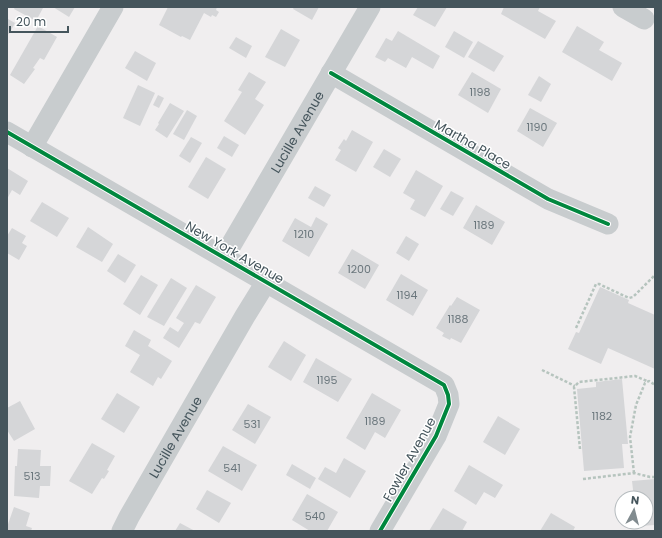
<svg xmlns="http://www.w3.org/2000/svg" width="662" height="538" viewBox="0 0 662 538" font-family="Poppins,sans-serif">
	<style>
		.building { fill: #d5d6d8 }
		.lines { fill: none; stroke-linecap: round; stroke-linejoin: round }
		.path { stroke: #b6c4be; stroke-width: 2.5; stroke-dasharray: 3 2; stroke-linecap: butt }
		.street { stroke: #c8ccce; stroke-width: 21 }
		.cycleway-casing { stroke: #fff; stroke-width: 6 }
		.cycleway { stroke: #00873e; stroke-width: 4 }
		.labels { text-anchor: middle; stroke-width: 3; stroke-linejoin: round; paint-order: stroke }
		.number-label { font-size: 11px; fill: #6a767c }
		.street-label { font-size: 13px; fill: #45555c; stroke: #fff }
	</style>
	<rect width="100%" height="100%" fill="#f0eeef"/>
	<g class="building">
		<polygon points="15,7 42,7 43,8 36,21 14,9"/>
		<polygon points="53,7 75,7 69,17"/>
		<polygon points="168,7 217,7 216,10 219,12 216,17 212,15 211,17 204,13 190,40 182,36 181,37 159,25"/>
		<polygon points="294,7 319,7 312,20 293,9"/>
		<polygon points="418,7 447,7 435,27 413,15"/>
		<polygon points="504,7 540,7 538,11 556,21 545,39 501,14"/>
		<polygon points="8,19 15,23 9,34 7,33"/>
		<polygon points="38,26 57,37 44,60 40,58 33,68 35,69 24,84 10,75"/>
		<polygon points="577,26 604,42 599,50 622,63 612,81 562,52"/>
		<polygon points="281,29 300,40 285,67 265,57"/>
		<polygon points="398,31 440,56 433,69 412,57 406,68 388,58 385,62 375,57 386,38 392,41"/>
		<polygon points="454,31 473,42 464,58 445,47"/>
		<polygon points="236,37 252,46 246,58 229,48"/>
		<polygon points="478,41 504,56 494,72 468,57"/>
		<polygon points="135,51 156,63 147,81 125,68"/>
		<polygon points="249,72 266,82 255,99 264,105 245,135 224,121 242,92 238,90"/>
		<polygon points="472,72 501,89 488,113 458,95"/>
		<polygon points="539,76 551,84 541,102 528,95"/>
		<polygon points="138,85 155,93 140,126 123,118"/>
		<polygon points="158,95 164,98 159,108 153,105"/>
		<polygon points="170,103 184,111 167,138 155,130 159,124 158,123"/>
		<polygon points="530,108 557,123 543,147 517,131"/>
		<polygon points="187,110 197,116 184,140 173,134"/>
		<polygon points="352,130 373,142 356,172 335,160 341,150 338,148 344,139 346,141"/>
		<polygon points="224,136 239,145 232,157 217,148"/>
		<polygon points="191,137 202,143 190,163 179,156"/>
		<polygon points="384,149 401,159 390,177 373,167"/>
		<polygon points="206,157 226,169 208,199 188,187"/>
		<polygon points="7,168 28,181 20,195 12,190 7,199"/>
		<polygon points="416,170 443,186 425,217 410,209 415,200 403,193"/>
		<polygon points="315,186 331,195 324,207 308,198"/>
		<polygon points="451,191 464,198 453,216 440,209"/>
		<polygon points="42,202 69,218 57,237 30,221"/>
		<polygon points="476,205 505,222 492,245 463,228"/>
		<polygon points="316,217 328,224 309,257 282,241 295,218 311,227"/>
		<polygon points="88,227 113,244 102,262 76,247"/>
		<polygon points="12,228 26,236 22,243 27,246 19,260 7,253 7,236"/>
		<polygon points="406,236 419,244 409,261 396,253"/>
		<polygon points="352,249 379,265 365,289 338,273"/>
		<polygon points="118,254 136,265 125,283 107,271"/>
		<polygon points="401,274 428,290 413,316 386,300"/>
		<polygon points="141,275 158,285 140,315 123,304"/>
		<polygon points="171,278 187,288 164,326 147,317"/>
		<polygon points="196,285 216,297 200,324 195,322 179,348 163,338 170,327 178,332 184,323 176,318"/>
		<polygon points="600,287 629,300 628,303 655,315 655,369 608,348 601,364 568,349 576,332 579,333"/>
		<polygon points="457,297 480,310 461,343 451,338 450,340 442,336 444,333 436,328 450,305 451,306"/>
		<polygon points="134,330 151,340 148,346 172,361 161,379 158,377 153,386 130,372 140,355 125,346"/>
		<polygon points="284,341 306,355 291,381 268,367"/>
		<polygon points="316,358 352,379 338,402 303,382"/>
		<polygon points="622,379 628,444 622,444 624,468 584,471 577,389 596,387 596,382"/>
		<polygon points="117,393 140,407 124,433 101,419"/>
		<polygon points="372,393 401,410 385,438 375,432 365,450 346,438"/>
		<polygon points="20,401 35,429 14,441 7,430 7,408"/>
		<polygon points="248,404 271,417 255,444 232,430"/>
		<polygon points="498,416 520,429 505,455 483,442"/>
		<polygon points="92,443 115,456 107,470 109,471 104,479 102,478 92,494 69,481"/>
		<polygon points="223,446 257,465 242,491 208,471"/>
		<polygon points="18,449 41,450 40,466 51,466 50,486 40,486 39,498 14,496 15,466 17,466"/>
		<polygon points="344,458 366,471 350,498 318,479 325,467 336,473"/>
		<polygon points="292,464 316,478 310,489 286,475"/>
		<polygon points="469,465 503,485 495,498 484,492 476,505 454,491"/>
		<polygon points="655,479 655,525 639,526 639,522 646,522 646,498 634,498 632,481"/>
		<polygon points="207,490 231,503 219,523 196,509"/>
		<polygon points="307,494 338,512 327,531 310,531 292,520"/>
		<polygon points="14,507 30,513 26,526 32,528 31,531 7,531 7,527"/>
		<polygon points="443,508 467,522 462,531 429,531"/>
		<polygon points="551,513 575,527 573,531 540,531"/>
		<polygon points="180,523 195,531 175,531"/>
	</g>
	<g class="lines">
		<g class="path">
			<polyline points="576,328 596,284 599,284 629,298 633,297 655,275"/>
			<polyline points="542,370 575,386"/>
			<polyline points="580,449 574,387 579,382 635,376 647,381"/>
			<polyline points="634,473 630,437 636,405 645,383 649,381 655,385"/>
			<polyline points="583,479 634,473 650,477 655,477"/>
		</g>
		<g class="street">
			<polyline points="623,7 644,19"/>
			<polyline points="331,73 548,199 608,224"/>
			<polyline points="7,132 444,385 448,395 449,404 436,436 380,531"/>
			<polyline points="32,147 113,7"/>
			<path id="s1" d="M224,257L370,7"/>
			<path id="s2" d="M122,531L129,517L245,316L266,282"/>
		</g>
		<defs>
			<g id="cycleway">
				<polyline points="331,73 548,199 608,224"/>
				<polyline points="7,132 444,385 448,395 449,404 436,436 380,531"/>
			</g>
		</defs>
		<use href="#cycleway" class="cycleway-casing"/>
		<use href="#cycleway" class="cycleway"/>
	</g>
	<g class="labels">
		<g class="number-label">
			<text x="480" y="96">1198</text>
			<text x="537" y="131">1190</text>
			<text x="484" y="229">1189</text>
			<text x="304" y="238">1210</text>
			<text x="359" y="273">1200</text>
			<text x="407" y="299">1194</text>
			<text x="458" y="323">1188</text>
			<text x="327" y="384">1195</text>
			<text x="602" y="420">1182</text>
			<text x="375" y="425">1189</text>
			<text x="252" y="428">531</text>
			<text x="232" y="472">541</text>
			<text x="32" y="480">513</text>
			<text x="315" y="520">540</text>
		</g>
		<g class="street-label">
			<text dy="5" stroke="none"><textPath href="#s1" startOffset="145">Lucille Avenue</textPath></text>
			<text transform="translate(473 144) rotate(30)" y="5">Martha Place</text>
			<text transform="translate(235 252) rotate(30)" y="5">New York Avenue</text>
			<text dy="5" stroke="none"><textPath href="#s2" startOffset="108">Lucille Avenue</textPath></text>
			<text transform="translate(409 459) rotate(-61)" y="5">Fowler Avenue</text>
		</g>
	</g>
	<rect width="662" height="538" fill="none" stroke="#45555c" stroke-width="16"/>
	<g transform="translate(634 510) rotate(7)"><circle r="19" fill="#ffffff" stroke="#b5bbbe"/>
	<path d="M0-3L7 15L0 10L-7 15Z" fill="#818b8f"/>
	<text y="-6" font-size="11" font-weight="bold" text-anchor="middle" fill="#45555c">N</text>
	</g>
	<path d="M10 26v6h58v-6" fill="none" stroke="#45555c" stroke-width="2"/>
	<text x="16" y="26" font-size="12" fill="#45555c" stroke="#ffffff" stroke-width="3" paint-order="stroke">20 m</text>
</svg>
